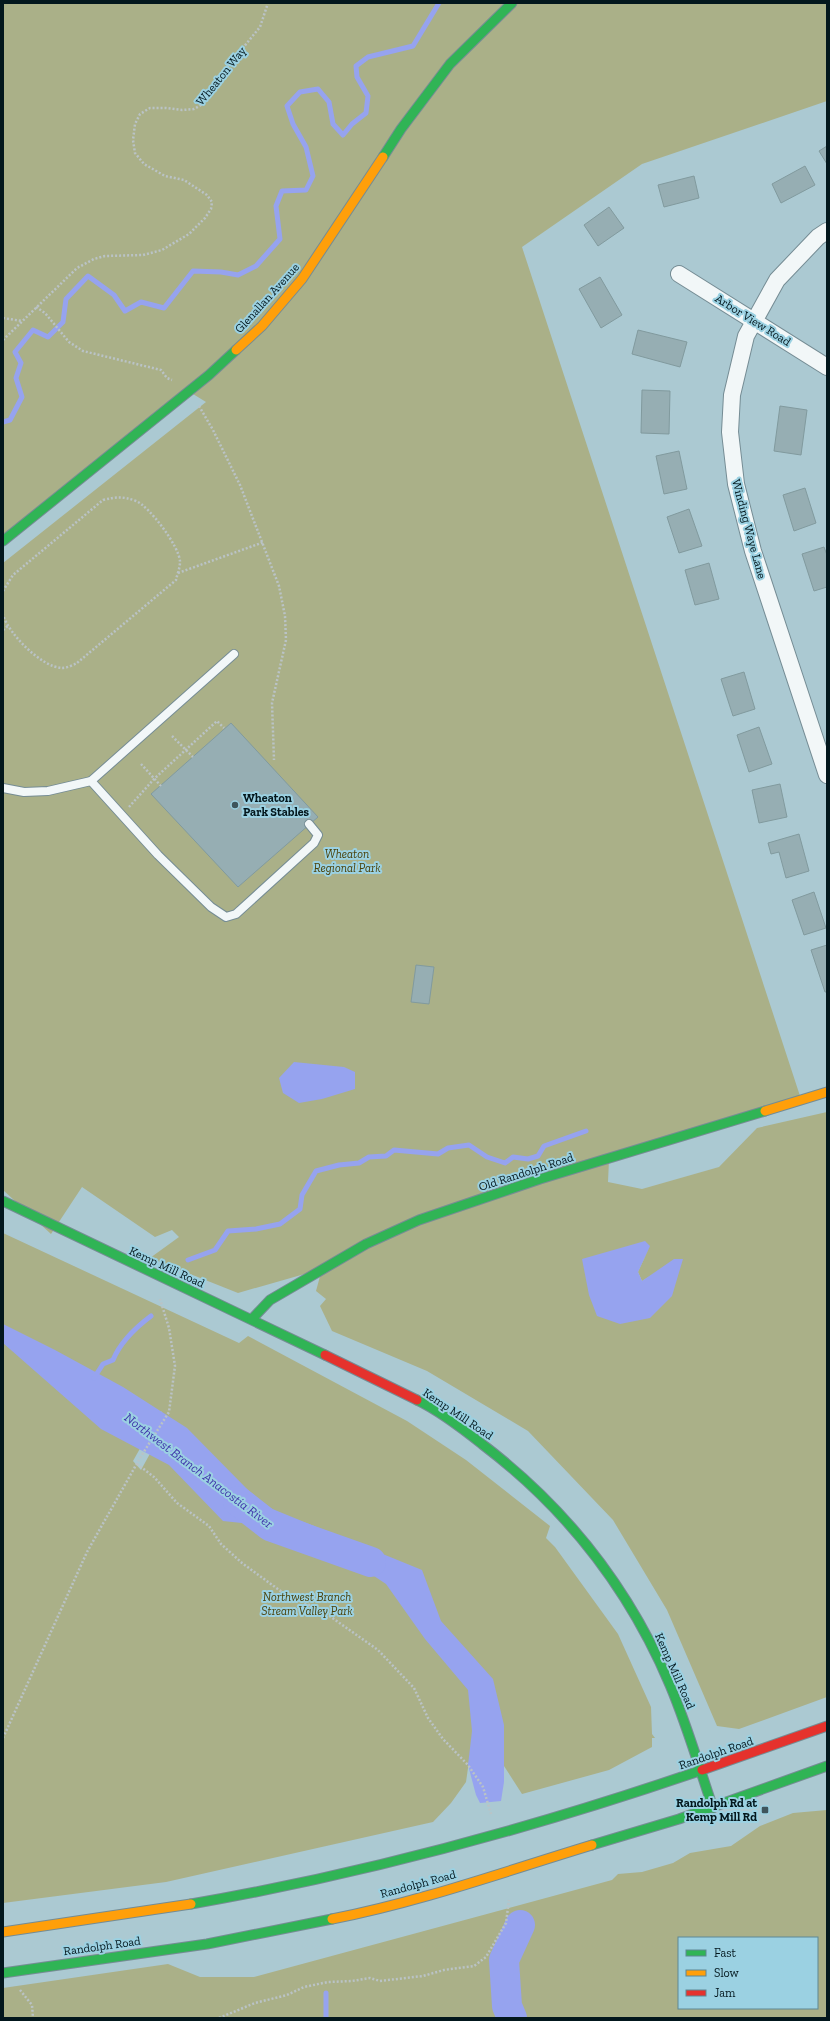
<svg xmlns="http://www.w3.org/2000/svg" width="830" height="2021" viewBox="0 0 830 2021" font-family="'Zilla Slab',serif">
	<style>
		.green { fill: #aab088; fill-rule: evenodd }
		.water { fill: #96a3ef }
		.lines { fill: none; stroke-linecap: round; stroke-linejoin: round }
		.stream { stroke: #96a3ef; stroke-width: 5 }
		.river { stroke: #96a3ef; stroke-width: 30 }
		.building { fill: #96aeb3; stroke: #819a9e }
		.lane-casing { stroke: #758c94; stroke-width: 10 }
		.street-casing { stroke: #758c94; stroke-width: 18 }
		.fast-casing { stroke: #758c94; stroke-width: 11 }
		.slow-casing { stroke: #758c94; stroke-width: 11 }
		.jam-casing { stroke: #758c94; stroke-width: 11 }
		.path { stroke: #bac3c6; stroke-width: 2.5; stroke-dasharray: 2 2; stroke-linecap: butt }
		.lane { stroke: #f2f7f8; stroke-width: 8 }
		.street { stroke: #f2f7f8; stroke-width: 16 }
		.fast { stroke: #30b455; stroke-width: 9 }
		.slow { stroke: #ff9f0a; stroke-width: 9 }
		.jam { stroke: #e5322d; stroke-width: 9 }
		.poi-dot { fill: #3e555c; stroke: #9bd1e2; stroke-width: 1.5 }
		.labels { text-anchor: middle; stroke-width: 4; stroke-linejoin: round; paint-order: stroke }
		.street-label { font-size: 12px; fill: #03171d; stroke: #9bd1e2 }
		.poi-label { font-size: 12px; font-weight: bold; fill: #03171d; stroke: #9bd1e2; text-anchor: start }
		.park-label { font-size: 12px; font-style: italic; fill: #4a4109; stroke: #9bd1e2 }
		.water-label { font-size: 13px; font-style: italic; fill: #3f35ab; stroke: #9bd1e2 }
	</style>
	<rect width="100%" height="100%" fill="#abc9d2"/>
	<g class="green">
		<path d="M3,3H827V101L642,164L522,247L801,1099L609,1160L608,1182L642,1189L719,1167L757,1128L827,1112V1697L739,1729L717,1726L667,1610L613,1520L528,1431L427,1371L332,1331L320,1306L326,1299L316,1291L322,1269L238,1293L150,1258L179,1237L172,1230L155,1237L82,1187L51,1234L3,1190V563L206,402L193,394L3,543ZM650,1246L638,1272L642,1281L655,1273L624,1300Z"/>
		<path d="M3,1233L239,1343L248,1336L407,1421L466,1460L550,1526L546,1538L555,1547L618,1634L651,1707L652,1734L655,1738H652V1747L609,1770L522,1794L504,1766L503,1752L469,1761L466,1782L451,1803L433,1822L166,1882L3,1903ZM161,1411L168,1421L141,1470L133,1461Z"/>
		<path d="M827,1810V2018H3V1988L168,1964L200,1977H254L612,1880L618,1874L642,1872L673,1863L690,1853L731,1846L760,1826L793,1813ZM679,1938H817V2008H679Z"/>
	</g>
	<g class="water">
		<polygon points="294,1062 344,1067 355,1072 355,1089 322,1099 299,1103 283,1093 279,1078"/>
		<polygon points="645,1241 650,1246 638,1272 642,1281 674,1259 683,1259 672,1296 650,1318 620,1324 597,1316 589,1295 582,1259"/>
		<polygon points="3,1324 55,1350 123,1387 187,1428 248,1490 270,1508 422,1570 441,1621 493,1679 504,1725 504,1782 501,1801 480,1803 476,1795 468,1765 472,1731 468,1690 425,1639 386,1584 305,1530 223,1521 169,1465 101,1429 3,1343"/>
	</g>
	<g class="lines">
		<g class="stream">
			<polyline points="3,422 10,420 22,397 16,378 21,363 15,352 33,330 48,337 63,322 66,299 88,276 114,295 125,311 141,302 164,308 193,271 221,272 238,275 256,266 280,239 276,206 282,191 306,190 313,176 306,147 293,124 287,106 300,92 318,89 329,102 333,124 343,135 352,124 366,113 368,96 357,77 356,66 368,57 413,46 439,3"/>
			<polyline points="188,1260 215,1250 228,1231 256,1229 280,1224 300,1209 302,1195 316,1171 339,1165 359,1163 369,1157 386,1156 394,1150 438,1154 448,1148 469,1145 487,1157 505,1163 513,1157 528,1159 538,1156 544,1146 586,1131"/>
			<path d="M94,1378L103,1364L113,1360C120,1343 135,1328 151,1316"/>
			<polyline points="326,1993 326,2018"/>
		</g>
		<g class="river">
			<polyline points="238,1501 270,1526 371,1562"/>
			<polyline points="512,2018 507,2006 504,1960 520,1925"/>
		</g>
	</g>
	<g class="building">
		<polygon points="827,146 827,164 819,151"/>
		<polygon points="805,166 815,185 781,203 772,184"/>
		<polygon points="694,176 699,198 664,207 658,185"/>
		<polygon points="609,207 624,228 598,246 584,225"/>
		<polygon points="600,277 622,315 601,328 579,289"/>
		<polygon points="638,330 687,342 680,367 632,354"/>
		<polygon points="642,390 670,391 669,434 641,433"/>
		<polygon points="780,406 807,410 801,455 774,451"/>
		<polygon points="679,451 687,489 664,494 656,456"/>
		<polygon points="805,488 816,523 794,531 783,495"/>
		<polygon points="689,509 702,546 679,553 667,517"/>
		<polygon points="824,547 827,555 827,587 814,591 802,554"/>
		<polygon points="709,563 719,599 695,605 685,570"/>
		<polygon points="744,672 755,709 733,716 721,679"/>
		<polygon points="231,723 318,817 238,887 151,794"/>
		<polygon points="759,727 772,764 749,772 737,735"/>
		<polygon points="780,784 787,817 759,823 752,790"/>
		<polygon points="799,834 809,871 786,878 779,852 771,854 768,843"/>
		<polygon points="814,892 826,928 804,935 792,900"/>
		<polygon points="827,945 827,992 825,992 811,950"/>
		<polygon points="416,965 434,967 429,1004 411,1002"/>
	</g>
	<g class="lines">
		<defs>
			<g id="lane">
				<polyline points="91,781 158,855 211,907 226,917 236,914 314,843 318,835 309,824"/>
				<polyline points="3,788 24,792 48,791 91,781 234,654"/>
			</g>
			<g id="street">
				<polyline points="827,231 818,237 777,280 746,336 732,395 730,432 736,484 753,551 827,775"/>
				<polyline points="679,274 827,367"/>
			</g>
			<g id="fast">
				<polyline points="383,157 401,129 450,64 512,3"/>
				<polyline points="3,541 209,375 236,350"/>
				<polyline points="3,1201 325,1355"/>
				<polyline points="252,1319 270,1300 366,1244 419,1220 540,1179 765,1111"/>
				<path d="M417,1400C440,1411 462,1428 482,1444C565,1507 629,1588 670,1685C687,1725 699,1767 713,1808"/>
				<polyline points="592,1845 679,1819 827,1766"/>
				<path d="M191,1904C364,1874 536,1827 702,1770"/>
				<polyline points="3,1973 207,1944 332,1919"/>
			</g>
			<g id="slow">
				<polyline points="236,350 262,326 302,279 383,157"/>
				<polyline points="765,1111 827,1092"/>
				<path d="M332,1919C420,1902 506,1871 592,1845"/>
				<polyline points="3,1932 191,1904"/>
			</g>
			<g id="jam">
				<polyline points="325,1355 417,1400"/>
				<polyline points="702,1770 827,1726"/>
			</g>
		</defs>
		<use href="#lane" class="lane-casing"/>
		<use href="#street" class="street-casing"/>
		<use href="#fast" class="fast-casing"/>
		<use href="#slow" class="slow-casing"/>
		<use href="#jam" class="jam-casing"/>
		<g class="path">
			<polyline points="36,307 45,313 69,342 83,351 161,370 167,378 172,380"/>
			<polyline points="3,318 22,321"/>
			<polyline points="3,340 77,268 94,259 105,256 143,255 162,250 189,234 205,218 211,209 212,202 207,195 184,180 165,176 144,164 135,153 133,140 135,124 140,114 150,108 166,108 182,110 194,109 201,105 211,87 260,27 268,3"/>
			<polyline points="199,406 213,430 240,485 279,586 285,616 286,640 272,703 274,760"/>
			<polyline points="178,573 264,542"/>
			<path d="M3,591L13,575L103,500C116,497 123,496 136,501C149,506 180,547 180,562C180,568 177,575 176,580L77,663C73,665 67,668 62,668C41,667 9,634 3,615"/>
			<polyline points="3,630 9,625"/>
			<polyline points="172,736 193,757"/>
			<polyline points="141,764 161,786"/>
			<polyline points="129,807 154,779 217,721 224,728"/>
			<polyline points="137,1464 154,1477 177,1503 209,1526 221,1544 242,1563 286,1595 321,1610 378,1650 414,1688 428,1718 443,1739 468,1765 483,1787 491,1814"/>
			<polyline points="3,1738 87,1552 140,1458 169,1412 175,1366 169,1328 160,1299"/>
			<polyline points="20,1990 32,2005 33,2018"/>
			<polyline points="219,2018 255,2003 287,1995 304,1987 328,1982 352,1981 370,1978 380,1981 423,1976 444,1970 474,1966 486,1957 506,1923 509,1900"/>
		</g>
		<use href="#lane" class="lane"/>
		<use href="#street" class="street"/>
		<use href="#fast" class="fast"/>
		<use href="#slow" class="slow"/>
		<use href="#jam" class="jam"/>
	</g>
	<g class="poi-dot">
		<circle cx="235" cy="805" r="4"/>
		<rect x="761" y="1806" width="8" height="8" rx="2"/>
	</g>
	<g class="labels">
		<g class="street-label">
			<text transform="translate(221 76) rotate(-51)" y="4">Wheaton Way</text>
			<text transform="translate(267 298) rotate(-48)" y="4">Glenallan Avenue</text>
			<text transform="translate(753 320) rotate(32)" y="4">Arbor View Road</text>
			<text transform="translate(749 529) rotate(75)" y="4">Winding Waye Lane</text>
			<text transform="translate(526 1172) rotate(-18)" y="4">Old Randolph Road</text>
			<text transform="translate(167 1267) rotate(25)" y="4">Kemp Mill Road</text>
			<text transform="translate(458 1414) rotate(34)" y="4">Kemp Mill Road</text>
			<text transform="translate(675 1671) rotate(66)" y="4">Kemp Mill Road</text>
			<text transform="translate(716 1753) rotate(-19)" y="4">Randolph Road</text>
			<text transform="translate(418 1884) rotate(-15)" y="4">Randolph Road</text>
			<text transform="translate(102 1946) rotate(-8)" y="4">Randolph Road</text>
		</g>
		<g class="poi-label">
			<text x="243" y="802">Wheaton<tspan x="243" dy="14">Park Stables</tspan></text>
			<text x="757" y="1807" text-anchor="end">Randolph Rd at<tspan x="757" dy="14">Kemp Mill Rd</tspan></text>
		</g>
		<g class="park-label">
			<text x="347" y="858">Wheaton<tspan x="347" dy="14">Regional Park</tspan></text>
			<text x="307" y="1601">Northwest Branch<tspan x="307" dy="14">Stream Valley Park</tspan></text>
		</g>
		<g class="water-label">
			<text transform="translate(199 1470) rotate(37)" y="5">Northwest Branch Anacostia River</text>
		</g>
	</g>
	<rect width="830" height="2021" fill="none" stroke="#03171d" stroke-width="8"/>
	<rect x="678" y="1937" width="140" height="72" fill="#9bd1e2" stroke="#5e8793"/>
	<rect x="686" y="1950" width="20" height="6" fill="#30b455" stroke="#5e8793"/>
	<text x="714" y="1957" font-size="12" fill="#03171d">Fast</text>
	<rect x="686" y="1970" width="20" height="6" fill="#ff9f0a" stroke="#5e8793"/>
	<text x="714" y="1977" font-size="12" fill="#03171d">Slow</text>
	<rect x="686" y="1990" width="20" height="6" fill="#e5322d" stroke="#5e8793"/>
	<text x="714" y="1997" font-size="12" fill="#03171d">Jam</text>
</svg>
